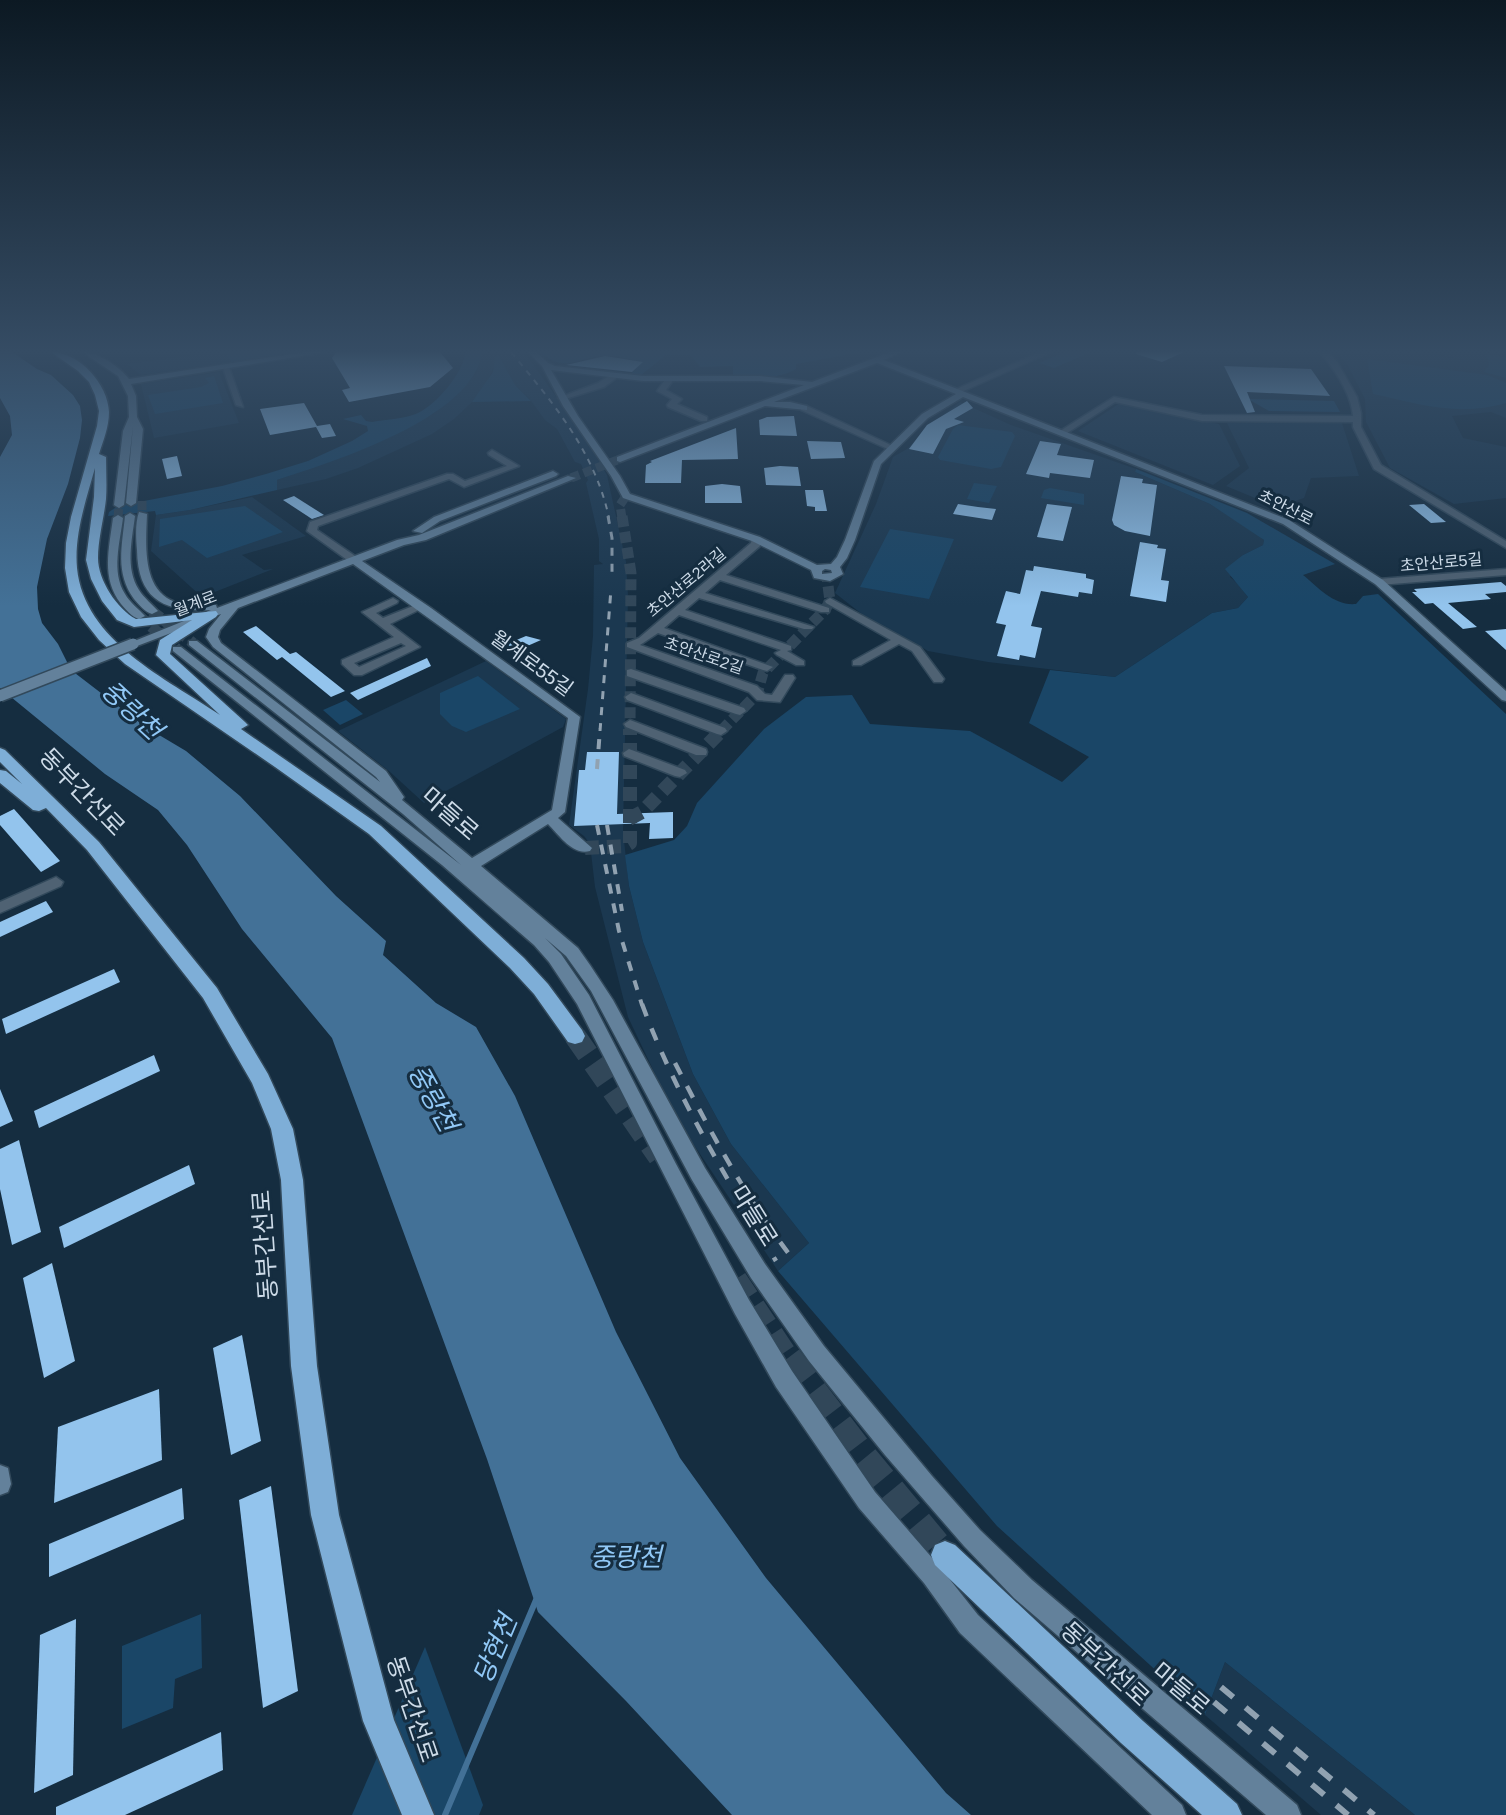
<svg xmlns="http://www.w3.org/2000/svg" width="1506" height="1815" viewBox="0 0 1506 1815" font-family="Helvetica,'Noto Sans KR',sans-serif">
	<style>
		.built { fill: #1b3850 }
		.green { fill: #1a4667 }
		.water { fill: #437197 }
		.lines { fill: none; stroke-linecap: round; stroke-linejoin: round }
		.stream { stroke: #437197; stroke-width: 6 }
		.building { fill: #93c4ed }
		.secondary-tunnel-far2 { stroke: #314759; stroke-width: 9; stroke-dasharray: 9 4.5; stroke-linecap: butt }
		.secondary-tunnel-far1 { stroke: #314759; stroke-width: 11; stroke-dasharray: 11 5; stroke-linecap: butt }
		.secondary-tunnel { stroke: #314759; stroke-width: 14; stroke-dasharray: 14 8; stroke-linecap: butt }
		.highway-tunnel-far1 { stroke: #314759; stroke-width: 22; stroke-dasharray: 22 11; stroke-linecap: butt }
		.highway-tunnel { stroke: #314759; stroke-width: 28; stroke-dasharray: 28 14; stroke-linecap: butt }
		.street-casing { stroke: #32495b; stroke-width: 3 }
		.secondary-casing { stroke: #32495b; stroke-width: 3 }
		.highway-casing { stroke: #32495b; stroke-width: 3 }
		.street { fill: #4f6273; fill-rule: evenodd }
		.secondary { fill: #63819b; fill-rule: evenodd }
		.highway { fill: #7eaed7; fill-rule: evenodd }
		.rail-far4 { stroke: #91a2b1; stroke-width: 2; stroke-dasharray: 6 6; stroke-linecap: butt }
		.rail-far3 { stroke: #91a2b1; stroke-width: 3; stroke-dasharray: 8 8; stroke-linecap: butt }
		.rail-far2 { stroke: #91a2b1; stroke-width: 4; stroke-dasharray: 10 10; stroke-linecap: butt }
		.rail-far1 { stroke: #91a2b1; stroke-width: 4.5; stroke-dasharray: 13 13; stroke-linecap: butt }
		.rail { stroke: #91a2b1; stroke-width: 6; stroke-dasharray: 16 16; stroke-linecap: butt }
		.secondary-bridge-casing { stroke: #32495b; stroke-width: 14; stroke-linecap: butt }
		.secondary-bridge { stroke: #63819b; stroke-width: 11 }
		.labels { text-anchor: middle; stroke-width: 6; stroke-linejoin: round; paint-order: stroke }
		.far-street-label { font-size: 16px; fill: #cddbe8; stroke: #152d40 }
		.street-label { font-size: 20px; fill: #cddbe8; stroke: #152d40 }
		.near-street-label { font-size: 24px; fill: #cddbe8; stroke: #152d40 }
		.near-water-label { font-size: 26px; font-style: italic; fill: #91c8f6; stroke: #152d40 }
	</style>
	<rect width="100%" height="100%" fill="#152d40"/>
	<g class="built">
		<polygon points="220,352 226,352 231,362 141,375 127,364"/>
		<polygon points="482,352 524,352 585,437 607,475 626,562 628,596 623,831 629,886 643,942 693,1074 731,1144 809,1243 778,1271 676,1118 628,1017 595,887 590,844 584,836 569,825 588,689 593,636 594,565 603,564 599,561 599,539 586,483 588,480 581,464 575,462 557,429 545,420 529,398 515,385 499,356 485,386 472,402 454,419 432,434 358,468 326,479 277,490 277,480 386,439 434,413 454,398 468,383 477,371"/>
		<polygon points="1336,352 1420,352 1466,361 1438,354 1506,352 1506,357 1486,354 1489,365 1485,372 1506,378 1506,418 1491,412 1452,416 1463,438 1506,447 1506,498 1454,504 1390,468 1366,422 1365,399 1347,364"/>
		<polygon points="219,372 239,423 154,438 141,384"/>
		<polygon points="960,402 1011,425 1136,469 1135,472 1210,504 1249,529 1264,540 1263,545 1243,555 1230,577 1239,585 1248,597 1238,608 1212,613 1115,677 988,662 928,651 863,615 835,593 876,504 893,457 907,449 934,422"/>
		<polygon points="1120,403 1219,424 1240,466 1213,485 1078,431"/>
		<polygon points="1227,423 1342,423 1359,476 1311,478 1304,498 1277,507 1226,486 1249,468"/>
		<polygon points="252,497 306,536 242,555 264,570 273,569 202,597 151,551 156,515 190,510"/>
		<polygon points="486,661 566,719 563,727 424,803 389,771 338,731"/>
		<polygon points="1225,1662 1415,1815 1321,1815 1205,1715"/>
	</g>
	<g class="green">
		<polygon points="226,352 294,352 231,362"/>
		<path d="M465,352H482C475,418 331,462 277,480V490L190,510L156,515L155,511L108,516L109,512L118,506L222,486L266,474L308,461L352,441L368,431L367,426L343,419L361,415L366,421L372,422C387,419 405,419 418,413C436,405 465,371 465,352Z"/>
		<path d="M539,352H862L796,364V369C778,380 755,377 733,377V366L700,367L691,355H666L641,375L631,374L642,362C631,360 617,355 605,356C575,357 569,374 539,352Z"/>
		<polygon points="1065,352 1091,352 1054,368 1039,363"/>
		<polygon points="1486,354 1506,357 1506,378 1484,372 1489,365"/>
		<polygon points="495,356 499,356 515,385 531,401 472,402 493,372"/>
		<path d="M1367,359L1487,375L1506,383V403C1459,417 1419,404 1373,394Z"/>
		<polygon points="214,376 223,403 155,414 148,395 201,387 209,383 205,378"/>
		<polygon points="1248,399 1334,401 1340,412 1269,411"/>
		<polygon points="958,425 1012,432 1015,436 1001,467 991,469 940,460 938,457 953,429"/>
		<path d="M1136,469L1247,513L1335,564L1303,575C1319,588 1334,606 1356,604L1363,596L1378,594L1506,714V1815H1415L1225,1662L1205,1715L997,1526L778,1271L809,1243L731,1144L693,1074L643,942L629,886L625,855L674,840L687,826L697,803L764,729L806,697L852,695L870,724L970,731L1062,782L1089,757L1029,723L1050,670L1115,677L1212,613L1238,608L1248,597L1225,569L1243,555L1263,545L1264,540L1210,504L1135,472Z"/>
		<polygon points="974,483 997,486 989,503 967,499"/>
		<polygon points="1050,488 1084,494 1084,505 1041,498 1044,490"/>
		<polygon points="245,506 283,532 207,558 182,540 159,547 160,519"/>
		<polygon points="890,529 954,539 929,599 860,587"/>
		<polygon points="478,676 520,709 466,732 452,726 440,714 440,693"/>
		<polygon points="346,700 363,714 340,725 323,710"/>
		<polygon points="201,1614 202,1668 175,1679 173,1708 122,1729 122,1646"/>
		<polygon points="425,1647 483,1805 479,1815 352,1815"/>
	</g>
	<polygon class="water" points="0,352 12,352 37,369 51,375 73,395 80,406 82,420 80,438 68,484 47,539 37,587 38,609 42,623 58,644 71,670 144,726 186,751 240,796 336,896 386,941 383,955 436,1003 476,1027 515,1096 616,1332 680,1458 766,1578 946,1793 971,1815 732,1815 626,1701 538,1612 487,1459 332,1038 242,929 187,845 158,810 105,774 0,688 0,457 12,435 10,416 0,398"/>
	<g class="lines">
		<polyline class="stream" points="445,1815 536,1600"/>
	</g>
	<g class="building">
		<polygon points="336,352 440,352 453,368 430,387 349,402 342,390 350,388 332,358"/>
		<polygon points="1137,352 1184,352 1162,362 1136,354"/>
		<polygon points="605,356 643,362 632,372 566,365"/>
		<polygon points="1224,366 1311,369 1330,396 1247,392 1255,412 1247,413"/>
		<polygon points="967,401 973,408 954,419 964,422 946,429 933,454 909,449 927,425"/>
		<polygon points="304,403 317,426 330,424 336,436 322,438 316,427 270,435 260,409"/>
		<polygon points="794,416 797,436 760,435 759,420 767,417"/>
		<polygon points="736,428 738,459 682,460 681,483 645,483 646,465 652,462 650,461"/>
		<polygon points="807,441 841,442 845,458 811,459"/>
		<polygon points="1040,441 1061,444 1057,455 1094,460 1090,478 1050,473 1049,478 1026,474"/>
		<polygon points="177,456 182,476 167,479 162,459"/>
		<polygon points="780,466 798,467 801,486 766,485 764,468"/>
		<polygon points="1121,476 1143,479 1142,483 1157,485 1150,536 1125,531 1114,525 1112,520"/>
		<polygon points="722,484 740,486 742,503 705,503 705,486"/>
		<polygon points="805,490 823,490 827,511 815,511 815,507 807,506"/>
		<polygon points="294,496 324,515 312,519 283,500"/>
		<polygon points="958,504 978,507 996,509 992,520 953,514"/>
		<polygon points="1047,504 1072,507 1063,541 1037,537"/>
		<polygon points="1424,504 1446,522 1431,523 1409,505"/>
		<polygon points="1140,542 1158,545 1157,548 1166,549 1161,580 1169,581 1166,602 1130,596"/>
		<polygon points="1034,566 1086,574 1086,578 1094,580 1092,594 1079,592 1078,597 1041,591 1031,626 1042,628 1035,658 1020,655 1019,660 997,656 1006,625 996,623 1006,591 1020,594 1026,570 1033,571"/>
		<polygon points="1501,582 1506,586 1506,592 1485,594 1491,599 1448,603 1477,627 1463,629 1433,603 1425,604 1412,592 1417,592 1414,589"/>
		<polygon points="256,626 290,654 296,652 345,691 331,697 282,657 277,660 243,632"/>
		<polygon points="1506,629 1506,650 1485,631"/>
		<polygon points="526,636 541,640 516,651 507,644"/>
		<polygon points="427,658 431,666 358,700 350,693"/>
		<polygon points="587,752 619,752 617,814 673,812 673,838 649,839 650,823 574,826 579,770 585,770"/>
		<polygon points="14,809 60,861 41,872 0,825 0,816"/>
		<polygon points="46,901 53,912 0,937 0,922"/>
		<polygon points="114,969 120,982 6,1034 2,1019"/>
		<polygon points="154,1055 160,1071 39,1128 34,1111"/>
		<polygon points="0,1089 13,1121 0,1127"/>
		<polygon points="19,1140 41,1232 12,1245 0,1189 0,1149"/>
		<polygon points="189,1165 195,1184 64,1248 59,1227"/>
		<polygon points="52,1263 75,1361 44,1378 23,1278"/>
		<polygon points="242,1335 261,1441 231,1455 213,1348"/>
		<polygon points="159,1389 162,1460 54,1503 58,1427"/>
		<polygon points="271,1486 298,1691 263,1708 239,1500"/>
		<polygon points="182,1488 184,1519 49,1577 49,1544"/>
		<polygon points="76,1619 73,1775 34,1793 40,1635"/>
		<polygon points="221,1732 223,1770 125,1815 56,1815 56,1807"/>
	</g>
	<g class="lines">
		<g class="secondary-tunnel-far2">
			<polyline points="571,478 620,459"/>
			<polyline points="142,501 142,514"/>
			<polyline points="118,518 119,505"/>
			<polyline points="622,518 620,505 626,496"/>
		</g>
		<g class="secondary-tunnel-far1">
			<polyline points="622,516 631,573 630,731"/>
			<polyline points="152,611 193,643"/>
			<polyline points="139,616 177,649"/>
			<polyline points="721,731 757,694 763,673 825,610 830,601 827,578"/>
		</g>
		<g class="secondary-tunnel">
			<polyline points="629,819 642,812 723,729"/>
			<polyline points="585,848 625,846 630,843 630,729"/>
		</g>
		<g class="highway-tunnel-far1">
			<polyline points="575,1036 659,1157"/>
			<polyline points="736,1279 789,1359"/>
		</g>
		<polyline class="highway-tunnel" points="788,1358 862,1455 945,1555"/>
		<defs>
			<g id="street">
				<polygon points="1040,352 1051,352 959,393 952,391"/>
				<path d="M1320,352H1328L1337,362L1357,397L1361,413V427L1381,465L1506,541V548L1374,469L1353,427V422L1202,421L1115,402L1064,435L1057,433L1114,397L1202,415L1353,416C1351,393 1335,370 1320,352Z"/>
				<polygon points="222,365 229,367 243,407 236,405"/>
				<polygon points="612,374 619,376 604,387 562,400 558,398 598,383"/>
				<polygon points="667,377 674,379 666,390 682,399 677,404 707,417 707,421 701,421 668,407 667,405 672,399 657,391"/>
				<polygon points="801,406 807,406 897,448 890,450 801,410"/>
				<polygon points="492,450 519,466 464,487 449,479 318,526 317,530 358,558 358,562 350,562 307,531 310,522 447,474 453,474 465,481 507,466 489,455 488,453"/>
				<polygon points="756,536 761,539 760,546 726,575 829,608 829,612 821,612 720,580 705,593 814,627 812,629 804,629 699,598 685,610 791,646 791,650 787,651 804,661 804,665 796,665 777,655 775,653 781,650 679,615 664,628 773,667 767,671 763,670 658,633 640,645 757,686 765,694 772,695 785,675 793,675 795,678 780,702 757,700 749,692 627,647 627,643 639,638 751,543 752,537"/>
				<polygon points="1506,569 1506,575 1379,585 1374,582 1379,579"/>
				<path d="M393,598L398,601L397,603L376,613L383,618L418,604L422,603L427,606L390,624L420,647L362,675H354L342,664V660L394,637L362,612ZM401,643L406,646L359,667L354,663Z"/>
				<polygon points="830,598 920,647 944,679 942,682 934,682 912,651 899,644 861,665 853,665 853,661 891,640 826,603 825,601"/>
				<polygon points="631,669 744,708 746,711 740,715 736,714 627,676 627,670"/>
				<polygon points="631,693 725,728 727,731 721,735 717,734 627,700 625,697"/>
				<polygon points="630,720 706,749 707,752 706,755 696,755 626,727 624,724"/>
				<polygon points="629,749 685,770 687,773 680,777 675,776 624,756 623,753"/>
				<polygon points="56,877 63,882 61,886 0,913 0,902"/>
			</g>
			<g id="secondary">
				<path d="M82,352C98,352 120,367 129,379L305,352H325L131,384L136,396L137,417L143,429L136,503L131,506L126,503L133,426L124,505L119,508L114,505L123,431L129,417L128,396L118,376Z"/>
				<path d="M528,352H536L548,363L555,366L643,376H760L812,382L890,352H901L884,360L1289,520L1383,580L1506,691V701L1502,700L1375,584L1283,524L963,397L928,418L881,464L855,540L847,558L840,567L843,574L830,581L814,578L811,570L752,541L623,498L611,476L563,406L542,366ZM877,363L956,394L922,414L874,461L845,540L837,557L831,564L817,565L760,537L630,494L620,476L578,416L551,370L643,381H760L804,385L617,457V461L620,462L765,406L807,410V406L790,402H774ZM825,569L831,570L832,573L822,574V571Z"/>
				<polygon points="553,471 558,474 556,476 440,521 422,533 413,531 434,517"/>
				<path d="M568,476L576,478L426,540L404,545L362,561L431,608L580,717L565,812L558,818L592,848L590,851C573,856 559,835 548,824L481,866L578,948L590,965L613,1000L705,1168L765,1264L824,1346L932,1476L980,1530L1032,1580L1297,1805L1301,1815H1266L1014,1598L964,1546L885,1455L809,1361L751,1278L692,1180L591,991L566,956L545,938L561,954L589,995L676,1164L749,1300L792,1371L875,1492L940,1567L978,1615L1182,1805L1186,1815H1152L960,1633L924,1583L859,1508L776,1387L735,1314L577,1004L549,962L534,945L442,865L173,651V647H181L461,865L403,814L189,645V641H197L380,782L376,777L213,647L206,637L209,629L221,614L137,646L133,647L127,644L211,610C165,612 138,601 137,550C136,538 135,523 139,512L147,514C146,542 141,590 175,602C187,606 200,604 212,604L216,605L217,608L397,540L419,535ZM353,564L568,718L552,810L472,858L402,800L404,797L386,771L221,643L218,637L220,630L238,608Z"/>
				<path d="M130,513L135,516C132,540 125,568 139,590C144,598 152,604 158,611L152,614C145,612 139,605 134,599C115,573 122,546 125,516Z"/>
				<path d="M118,515L123,518C120,542 111,572 125,594C130,603 138,608 145,616L139,619C132,617 126,610 121,604C101,578 109,549 113,518Z"/>
				<polygon points="0,1465 8,1468 11,1484 8,1492 0,1495"/>
			</g>
			<g id="highway">
				<path d="M51,352C79,352 108,384 109,412C109,427 103,441 99,454L106,457C106,471 107,485 106,499C104,518 98,539 98,558C98,580 117,609 136,619L216,611L218,614L216,617L172,645L170,654L245,722L248,725L241,729L381,826L524,958L548,984L582,1030L585,1036L582,1042L575,1044L568,1042L534,994L510,968L369,834L275,767L125,664L99,640L81,617L69,592L65,568L66,543L71,517L97,426L99,411L95,395L89,382L78,371ZM95,468L94,497L86,560L91,579L102,601L117,620L134,627L192,620L160,640L156,655L220,715C167,679 84,641 77,568C74,535 86,500 95,468Z"/>
				<polygon points="0,748 5,750 99,842 217,988 268,1074 293,1129 303,1180 317,1366 339,1515 394,1720 434,1815 402,1815 363,1721 311,1515 291,1366 281,1180 271,1129 252,1083 203,998 87,850 46,808 39,811 33,810 0,783 0,770 6,771 22,784 0,762"/>
				<polygon points="945,1541 955,1545 1143,1721 1237,1804 1242,1815 1202,1815 1121,1743 935,1565 931,1555 935,1545"/>
			</g>
		</defs>
		<use href="#street" class="street-casing"/>
		<use href="#secondary" class="secondary-casing"/>
		<use href="#highway" class="highway-casing"/>
		<use href="#street" class="street"/>
		<use href="#secondary" class="secondary"/>
		<use href="#highway" class="highway"/>
		<path class="rail-far4" d="M511,352C553,403 595,452 609,518"/>
		<g class="rail-far3">
			<polyline points="608,516 612,538 612,579"/>
			<polyline points="600,731 611,589"/>
		</g>
		<g class="rail-far2">
			<polyline points="597,769 600,729"/>
			<polyline points="597,825 619,931 642,1005"/>
			<polyline points="607,825 622,911"/>
		</g>
		<g class="rail-far1">
			<path d="M642,1004C676,1096 726,1177 776,1261"/>
			<path d="M675,1063C709,1129 744,1195 789,1254"/>
		</g>
		<g class="rail">
			<polyline points="1221,1687 1374,1815"/>
			<polyline points="1214,1702 1348,1815"/>
		</g>
		<defs>
			<polyline id="secondary-bridge" points="0,696 133,644"/>
		</defs>
		<use href="#secondary-bridge" class="secondary-bridge-casing"/>
		<use href="#secondary-bridge" class="secondary-bridge"/>
	</g>
	<linearGradient id="sky" x2="0" y2="1"><stop stop-color="#0c1923"/><stop offset="0.58" stop-color="#354c64"/><stop offset="1" stop-color="#354c64" stop-opacity="0"/></linearGradient>
	<rect width="1506" height="606" fill="url(#sky)"/>
	<g class="labels">
		<g class="far-street-label">
			<text transform="translate(1286 507) rotate(27)" y="6">초안산로</text>
			<text transform="translate(1441 562) rotate(-5)" y="6">초안산로5길</text>
			<text transform="translate(686 582) rotate(-40)" y="6">초안산로2라길</text>
			<text transform="translate(195 603) rotate(-21)" y="6">월계로</text>
			<text transform="translate(704 655) rotate(19)" y="6">초안산로2길</text>
		</g>
		<g class="street-label">
			<text transform="translate(532 663) rotate(36)" y="7">월계로55길</text>
		</g>
		<g class="near-street-label">
			<text transform="translate(82 792) rotate(46)" y="8">동부간선로</text>
			<text transform="translate(450 814) rotate(41)" y="8">마들로</text>
			<text transform="translate(754 1216) rotate(58)" y="8">마들로</text>
			<text transform="translate(265 1245) rotate(-94)" y="8">동부간선로</text>
			<text transform="translate(1105 1664) rotate(43)" y="8">동부간선로</text>
			<text transform="translate(1181 1689) rotate(40)" y="8">마들로</text>
			<text transform="translate(412 1709) rotate(71)" y="8">동부간선로</text>
		</g>
		<g class="near-water-label">
			<text transform="translate(132 710) rotate(43)" y="9">중랑천</text>
			<text transform="translate(433 1098) rotate(61)" y="9">중랑천</text>
			<text x="626" y="1566">중랑천</text>
			<text transform="translate(495 1649) rotate(-67)" y="9">당현천</text>
		</g>
	</g>
</svg>
